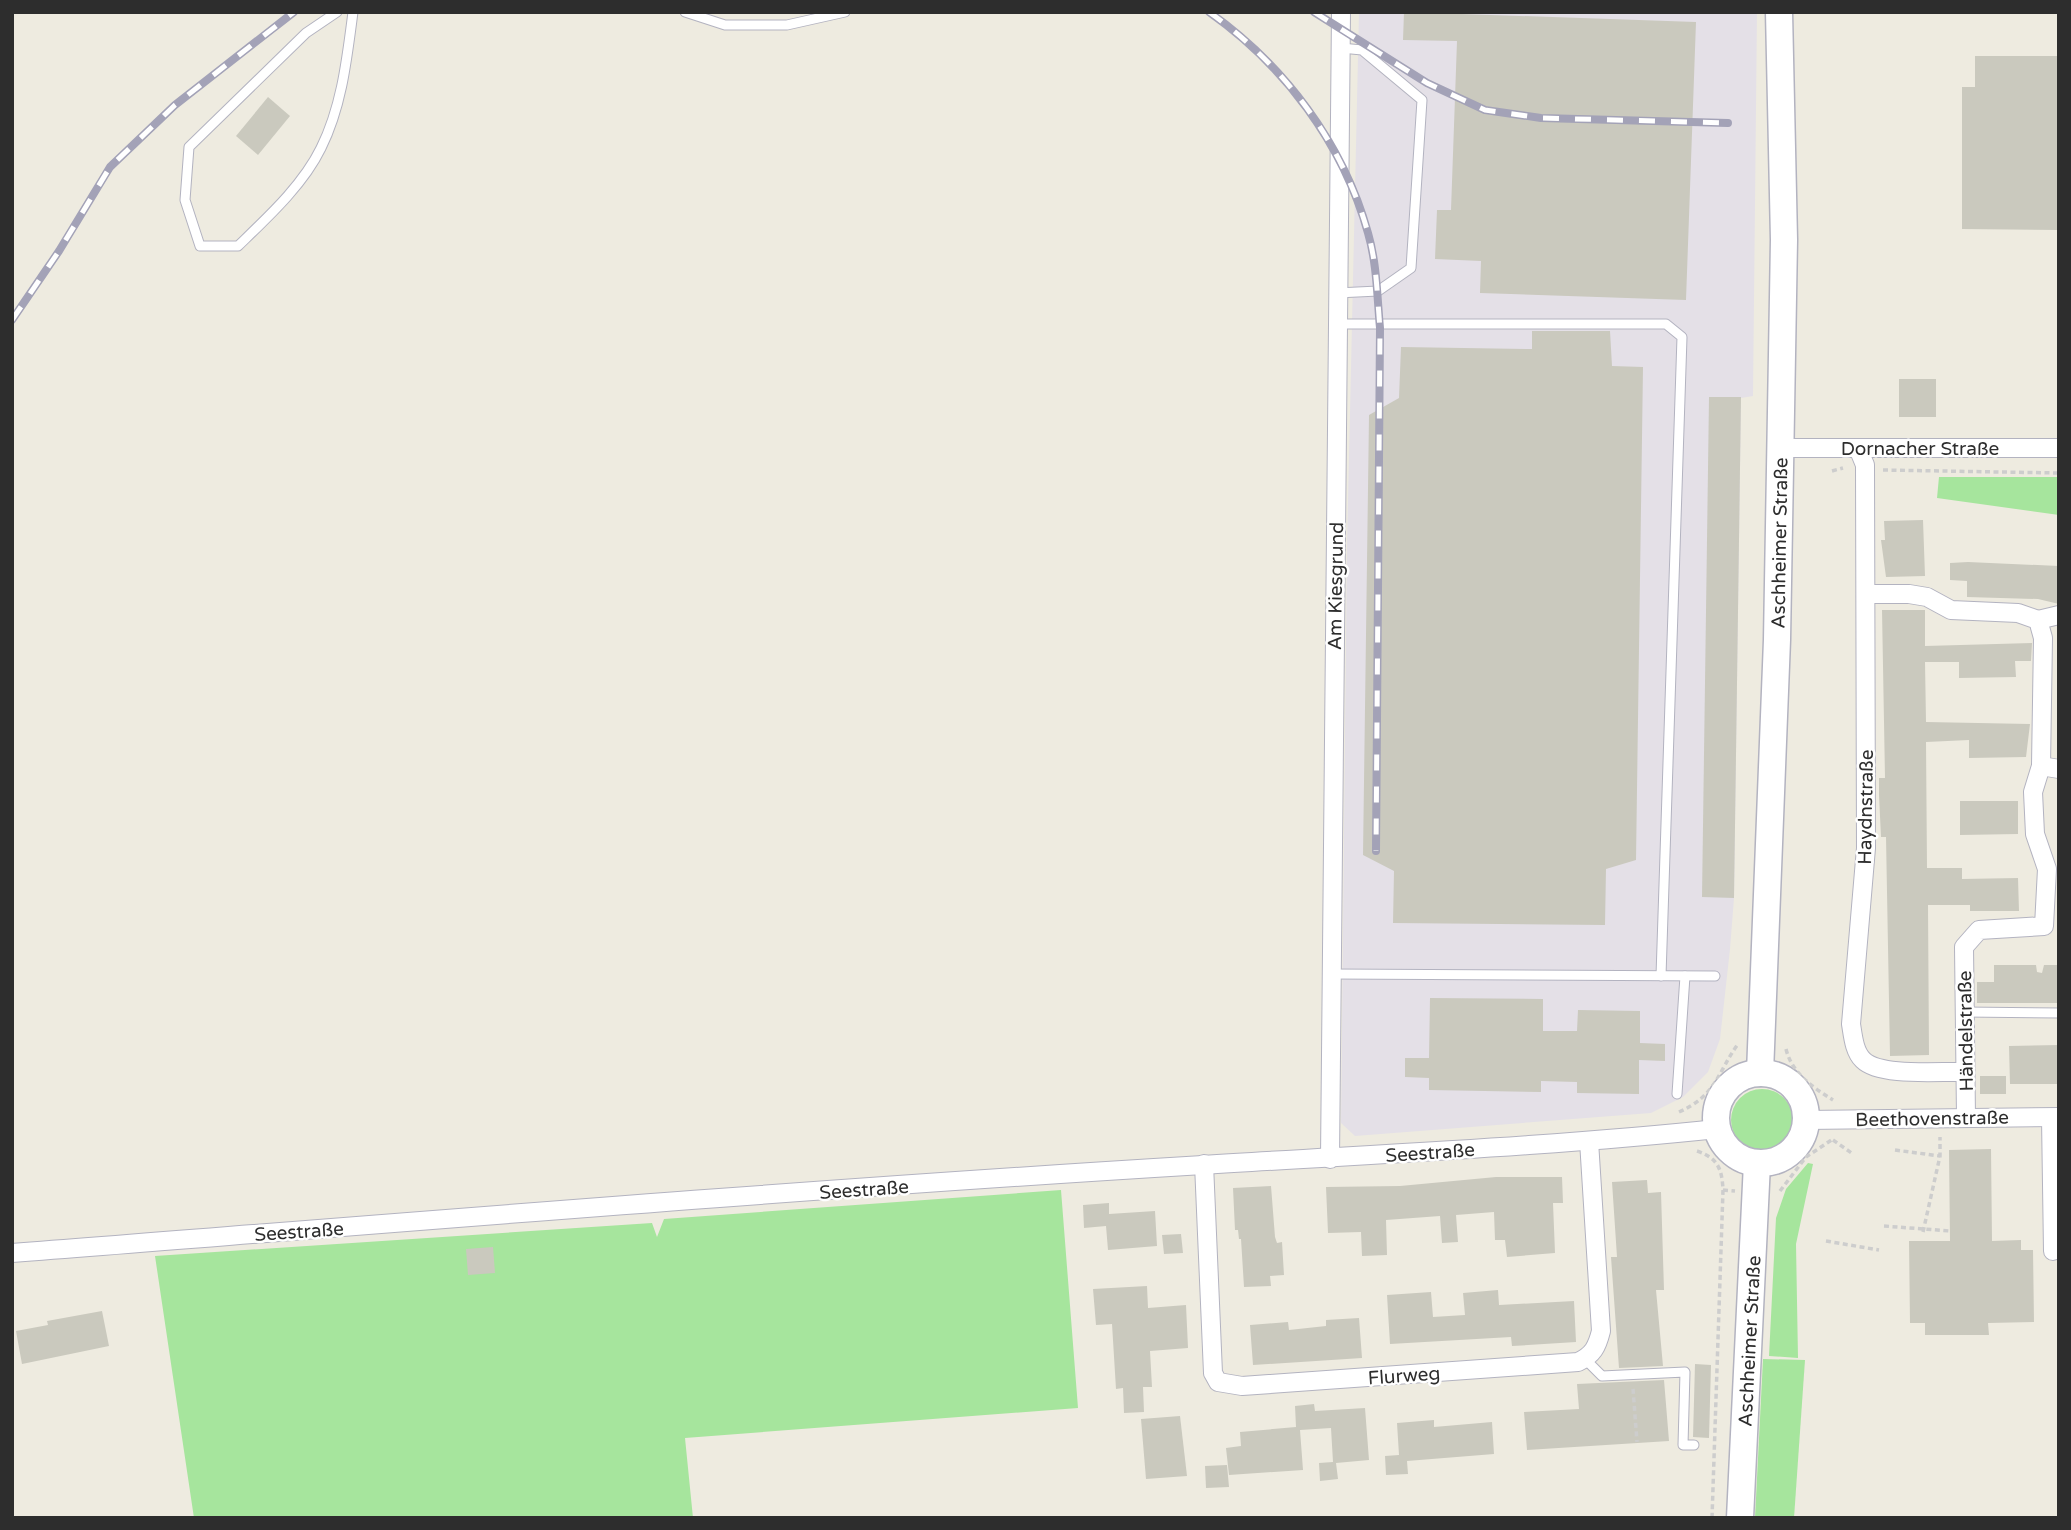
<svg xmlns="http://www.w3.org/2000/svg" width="2071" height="1530" viewBox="0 0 2071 1530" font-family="'Varela Round',sans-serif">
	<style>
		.industrial { fill: #e4e0e7 }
		.green { fill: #a6e59d }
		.building { fill: #cac9be }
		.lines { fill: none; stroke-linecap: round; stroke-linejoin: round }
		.service-casing { stroke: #b3b3c0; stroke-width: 11 }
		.minor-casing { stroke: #b3b3c0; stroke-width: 20 }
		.secondary-casing { stroke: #b3b3c0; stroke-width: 29 }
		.path { stroke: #cdcdcd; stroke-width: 3.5; stroke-dasharray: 5 3.5; stroke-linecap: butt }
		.service { stroke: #fff; stroke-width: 9 }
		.minor { stroke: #fff; stroke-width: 18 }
		.secondary { stroke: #fff; stroke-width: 26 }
		.rail-casing { stroke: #a3a2b7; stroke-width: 8 }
		.rail { stroke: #fff; stroke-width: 5; stroke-dasharray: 16; stroke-linecap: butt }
		.labels { text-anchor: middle; stroke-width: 5; stroke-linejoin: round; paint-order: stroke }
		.street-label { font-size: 19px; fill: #2d2d2d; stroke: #fff }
	</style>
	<rect width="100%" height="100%" fill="#eeebe0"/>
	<polygon class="industrial" points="1359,12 1757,12 1753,396 1741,398 1734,898 1730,949 1720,1039 1708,1072 1683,1097 1651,1113 1355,1136 1341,1123 1347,546"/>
	<g class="green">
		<polygon points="1939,477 2059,477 2059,515 1937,498"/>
		<circle cx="1762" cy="1120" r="31"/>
		<polygon points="1808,1163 1813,1164 1796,1244 1798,1358 1769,1356 1776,1218 1786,1189"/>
		<polygon points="1061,1190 1078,1408 685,1438 693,1518 194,1518 155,1256 652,1223 657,1237 664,1219"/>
		<polygon points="1763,1359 1805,1360 1794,1518 1755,1518"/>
	</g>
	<g class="building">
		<polygon points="1404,12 1696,22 1686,300 1480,293 1481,261 1435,259 1437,210 1451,210 1457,41 1403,40"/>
		<polygon points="1975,56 2059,56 2059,230 1962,229 1962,87 1975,87"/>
		<polygon points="268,97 290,116 258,155 236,136"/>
		<polygon points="1532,331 1610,331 1612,366 1643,367 1636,860 1606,869 1605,925 1393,923 1394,871 1363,855 1369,415 1399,398 1401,347 1532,349"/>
		<rect x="1899" y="379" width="37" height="38"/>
		<polygon points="1709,397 1741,397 1734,898 1702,897"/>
		<polygon points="1923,520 1925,576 1886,577 1881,540 1885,540 1884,521"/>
		<polygon points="1968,562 2059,566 2059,604 2038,599 1967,597 1967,581 1950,580 1950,563"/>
		<polygon points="1882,610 1925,610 1925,646 2032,643 2031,661 2015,661 2016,677 1959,678 1959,662 1925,662 1926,722 2030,724 2026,757 1969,758 1969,740 1926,742 1927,868 1962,868 1962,879 2018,878 2019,911 1970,911 1970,905 1928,905 1929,1055 1890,1056 1886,837 1881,837 1879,795 1879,778 1885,778"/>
		<polygon points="1960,801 2018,801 2018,834 1960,835"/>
		<polygon points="1994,965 2036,965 2037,972 2042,973 2044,965 2059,965 2059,1003 1977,1003 1977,982 1994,982"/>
		<polygon points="1430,998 1543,999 1543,1031 1577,1031 1578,1010 1640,1011 1640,1043 1665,1044 1665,1061 1639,1060 1639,1094 1577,1093 1577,1082 1541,1081 1541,1092 1429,1090 1429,1078 1405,1077 1405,1058 1429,1058"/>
		<polygon points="2059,1045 2059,1084 2010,1084 2009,1046"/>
		<rect x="1980" y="1076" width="26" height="18"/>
		<polygon points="1991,1149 1992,1241 2021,1240 2021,1250 2033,1250 2034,1322 1988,1323 1989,1335 1925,1335 1925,1323 1910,1323 1909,1241 1950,1241 1949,1150"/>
		<polygon points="1496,1177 1562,1177 1563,1203 1553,1203 1555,1253 1507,1257 1505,1240 1495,1240 1494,1212 1456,1215 1458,1242 1442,1243 1440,1216 1386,1220 1387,1255 1362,1256 1361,1232 1328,1233 1326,1187 1400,1186"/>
		<polygon points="1647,1180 1648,1193 1661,1192 1664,1290 1656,1290 1663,1366 1619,1368 1611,1257 1617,1257 1612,1182"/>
		<polygon points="1271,1186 1275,1237 1277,1243 1282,1242 1284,1275 1270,1276 1271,1286 1244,1287 1241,1239 1239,1239 1238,1230 1235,1230 1233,1188"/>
		<polygon points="1109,1203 1109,1214 1155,1211 1157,1246 1108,1250 1106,1226 1084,1228 1083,1205"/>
		<polygon points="1181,1234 1183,1253 1164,1254 1162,1235"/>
		<polygon points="493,1247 495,1273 468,1275 466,1249"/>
		<polygon points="1147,1286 1148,1308 1186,1305 1188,1348 1150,1351 1152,1387 1143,1387 1144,1412 1124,1413 1123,1388 1116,1389 1112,1324 1096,1325 1093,1289"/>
		<polygon points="1498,1290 1499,1305 1574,1301 1576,1342 1512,1346 1511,1337 1390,1344 1387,1295 1431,1292 1433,1317 1465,1315 1463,1293"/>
		<polygon points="102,1311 109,1346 22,1364 16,1331 48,1325 47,1321"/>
		<polygon points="1359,1318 1362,1358 1253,1365 1250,1325 1288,1322 1289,1330 1326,1326 1326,1320"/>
		<polygon points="1695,1364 1711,1365 1709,1438 1693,1437"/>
		<polygon points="1664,1380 1669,1441 1527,1450 1524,1412 1579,1409 1577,1384"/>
		<polygon points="1314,1404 1315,1411 1365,1408 1369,1460 1336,1463 1338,1479 1320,1481 1319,1463 1333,1462 1331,1428 1300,1430 1303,1470 1229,1475 1226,1448 1241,1446 1240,1432 1296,1427 1295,1406"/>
		<polygon points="1180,1416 1187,1476 1146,1479 1141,1419"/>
		<polygon points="1434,1420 1434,1427 1492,1422 1494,1454 1407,1461 1408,1474 1386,1475 1385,1456 1399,1455 1397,1423"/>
		<polygon points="1227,1465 1229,1487 1206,1488 1205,1466"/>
	</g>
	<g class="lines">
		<defs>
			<g id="service">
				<path d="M337,12L306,33L189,147L185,200L200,246H238C268,217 303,185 321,148C342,106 347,58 353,12"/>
				<polyline points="685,12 725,25 787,25 845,12"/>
				<polyline points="1337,293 1378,291 1411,268 1422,100 1362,50 1341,48"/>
				<polyline points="1338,324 1666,324 1682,337 1661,976"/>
				<polyline points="1331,974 1715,976"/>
				<polyline points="1964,1012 2059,1013"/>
				<polyline points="1677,1094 1685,976"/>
				<polyline points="1585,1359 1602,1376 1685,1372 1683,1445 1694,1445"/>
			</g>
			<g id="minor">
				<polyline points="1780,448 2059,448"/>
				<path d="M1858,448L1865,465L1866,848L1851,1024C1853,1036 1854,1051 1863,1060C1880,1077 1940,1071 1964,1072"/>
				<polyline points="1867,594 1909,594 1927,597 1951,610 2018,613 2038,620 2043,638 2041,766 2033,792 2035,834 2047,869 2044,926 1979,930 1964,947 1966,1117"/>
				<polyline points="2038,620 2059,615"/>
				<polyline points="2041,766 2059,769"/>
				<polyline points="2051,1118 2053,1251"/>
				<polyline points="1806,1120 2059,1117"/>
				<polyline points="1330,1159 1341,12"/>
				<path d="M1204,1164L1213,1373L1218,1382L1242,1386L1578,1362C1593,1355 1597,1347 1601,1331L1589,1141"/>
				<path d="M12,1253C409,1222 806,1189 1203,1165C1374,1154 1546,1147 1717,1129"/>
			</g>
			<g id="secondary">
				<polyline points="1760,1073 1777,640 1784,240 1779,12"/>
				<circle cx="1761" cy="1118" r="45"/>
				<polyline points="1740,1518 1757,1163"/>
			</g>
		</defs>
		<use href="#service" class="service-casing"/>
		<use href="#minor" class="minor-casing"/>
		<use href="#secondary" class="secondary-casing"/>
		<g class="path">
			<polyline points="1883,470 2059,473"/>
			<polyline points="1832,471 1843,468"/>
			<path d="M1786,1049C1792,1074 1814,1088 1833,1100"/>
			<path d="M1679,1112C1717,1095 1717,1073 1738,1044"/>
			<polyline points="1833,1140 1853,1154"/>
			<polyline points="1895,1150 1940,1156"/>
			<path d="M1697,1151C1718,1158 1722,1169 1723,1190L1712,1518"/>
			<polyline points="1723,1190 1735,1191"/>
			<polyline points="1780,1191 1806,1157 1833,1139"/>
			<polyline points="1884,1226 1950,1231"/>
			<polyline points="1923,1232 1940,1156 1940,1137"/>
			<polyline points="1826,1241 1879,1250"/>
			<polyline points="1633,1389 1637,1442"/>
		</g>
		<use href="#service" class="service"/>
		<use href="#minor" class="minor"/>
		<use href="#secondary" class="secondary"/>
		<defs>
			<g id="rail">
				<path d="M1209,12C1284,65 1343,143 1368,233C1377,264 1377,296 1380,328L1376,851"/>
				<polyline points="1314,12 1427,83 1485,110 1541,118 1728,123"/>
				<polyline points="12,320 59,251 110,167 175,105 294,12"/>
			</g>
		</defs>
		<use href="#rail" class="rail-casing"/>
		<use href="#rail" class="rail"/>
	</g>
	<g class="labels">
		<g class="street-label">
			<text x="1920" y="455">Dornacher Straße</text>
			<text transform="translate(1779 543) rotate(-89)" y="7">Aschheimer Straße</text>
			<text transform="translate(1335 586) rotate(-89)" y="7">Am Kiesgrund</text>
			<text transform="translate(1865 807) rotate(-89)" y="7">Haydnstraße</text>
			<text transform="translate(1965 1031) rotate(-91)" y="7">Händelstraße</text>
			<text transform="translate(1932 1118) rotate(-1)" y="7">Beethovenstraße</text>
			<text transform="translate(1430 1152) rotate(-4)" y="7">Seestraße</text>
			<text transform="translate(864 1189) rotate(-4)" y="7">Seestraße</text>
			<text transform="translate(299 1231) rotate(-4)" y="7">Seestraße</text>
			<text transform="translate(1749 1341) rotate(-87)" y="7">Aschheimer Straße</text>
			<text transform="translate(1404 1375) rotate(-4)" y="7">Flurweg</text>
		</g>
	</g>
	<rect width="2071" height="1530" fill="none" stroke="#2d2d2d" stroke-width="28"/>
</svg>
